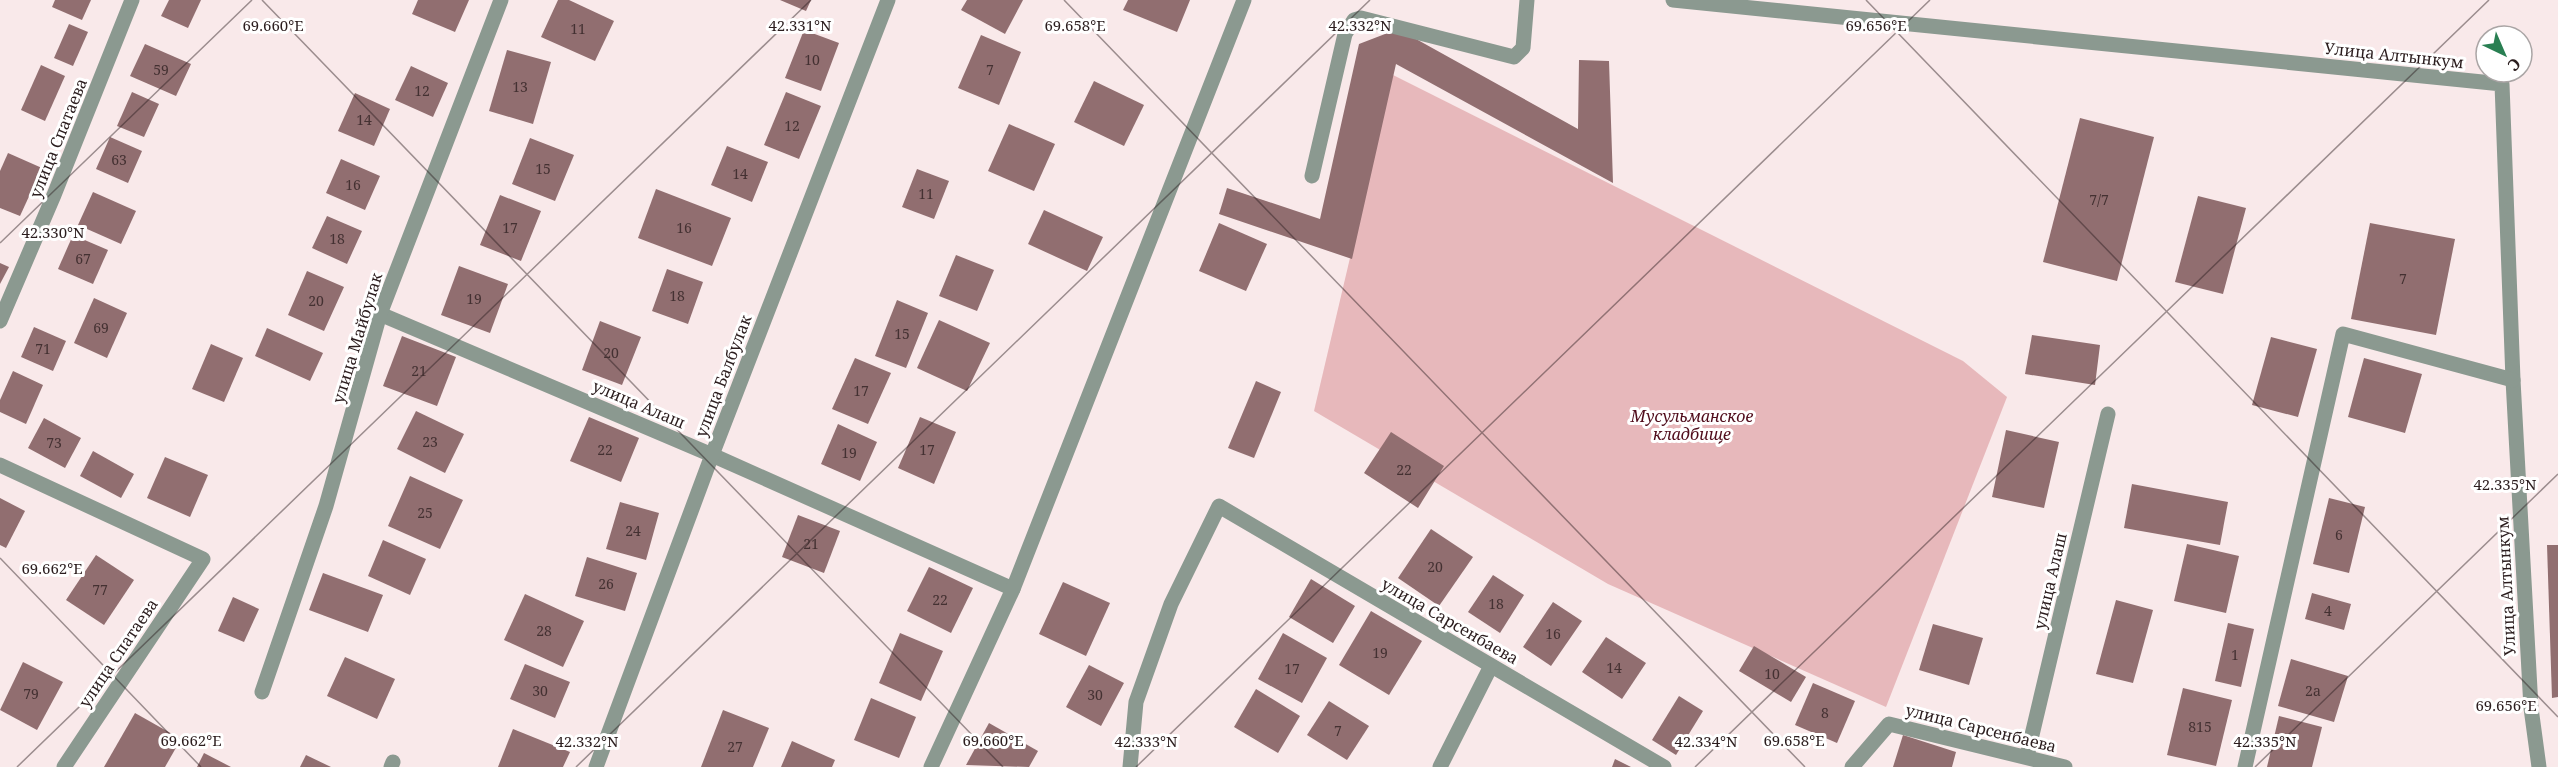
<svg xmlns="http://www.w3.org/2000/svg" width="2558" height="767" viewBox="0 0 2558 767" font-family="'Noto Serif',serif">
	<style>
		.green { fill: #e7b8bb }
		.building { fill: #916e70 }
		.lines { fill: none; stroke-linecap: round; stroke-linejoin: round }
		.minor { stroke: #8b9990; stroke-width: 15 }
		.ticks { fill: none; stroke: #2b1d1e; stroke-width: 1.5; stroke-opacity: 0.45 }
		.labels { text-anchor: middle; stroke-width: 6; stroke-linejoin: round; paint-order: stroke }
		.number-label { font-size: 14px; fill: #443132 }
		.street-label { font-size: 16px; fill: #2b1d1e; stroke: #fff }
		.park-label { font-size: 16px; font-style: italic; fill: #500c1b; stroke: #fff }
		.ticks-label { font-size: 15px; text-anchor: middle; fill: #2b1d1e; stroke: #fff; stroke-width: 6; stroke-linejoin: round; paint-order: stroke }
	</style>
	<rect width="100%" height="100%" fill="#f9e9ea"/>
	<polygon class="green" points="1393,75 1963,361 2007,397 1886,707 1608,584 1314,411"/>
	<g class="building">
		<polygon points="55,0 91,0 82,20 52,7"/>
		<polygon points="169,0 201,0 188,28 161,16"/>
		<polygon points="418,0 469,0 455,32 412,14"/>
		<polygon points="558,0 569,0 614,21 595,61 541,37"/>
		<polygon points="780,0 811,0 806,11"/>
		<polygon points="967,0 1023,0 1005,34 961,10"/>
		<polygon points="1128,0 1190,0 1177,32 1123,10"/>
		<polygon points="69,24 88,32 73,66 54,58"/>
		<polygon points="1398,29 1578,129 1579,60 1609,61 1613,183 1396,64 1352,259 1219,214 1227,188 1320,219 1359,44"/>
		<polygon points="804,30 839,43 821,91 785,78"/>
		<polygon points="981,35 1021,52 999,105 958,88"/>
		<polygon points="145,44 191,64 176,96 130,76"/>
		<polygon points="507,50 551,62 533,124 489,111"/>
		<polygon points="41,65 65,76 45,121 21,110"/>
		<polygon points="411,66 448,83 433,117 395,100"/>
		<polygon points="1094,81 1144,105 1124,146 1074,122"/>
		<polygon points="132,92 159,104 144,137 117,126"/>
		<polygon points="786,92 821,106 799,159 764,145"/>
		<polygon points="355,93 390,109 374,146 338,131"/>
		<polygon points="2080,118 2154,137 2117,281 2043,262"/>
		<polygon points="1009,124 1055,144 1034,191 988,171"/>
		<polygon points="110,137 142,151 128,183 96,169"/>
		<polygon points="530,138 574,155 555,201 512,184"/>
		<polygon points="727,146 768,162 752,202 711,185"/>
		<polygon points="8,153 42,168 20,216 0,208 0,171"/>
		<polygon points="341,159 380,176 365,210 326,193"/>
		<polygon points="917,169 949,181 934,219 902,207"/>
		<polygon points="656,189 731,218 712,266 638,238"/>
		<polygon points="93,192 136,211 121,244 78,225"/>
		<polygon points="500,195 541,211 521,261 480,245"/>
		<polygon points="2198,196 2246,208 2223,294 2175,282"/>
		<polygon points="1044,210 1103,237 1087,271 1028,244"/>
		<polygon points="327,216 362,231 347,264 312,248"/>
		<polygon points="1219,223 1267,244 1246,291 1199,271"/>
		<polygon points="2370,223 2455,239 2436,335 2351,319"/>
		<polygon points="73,235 108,250 93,284 58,269"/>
		<polygon points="956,255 994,270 977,311 939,296"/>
		<polygon points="0,263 9,267 0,284"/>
		<polygon points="459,266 508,284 490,333 441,315"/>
		<polygon points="667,269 703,282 688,324 652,311"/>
		<polygon points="307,271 344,287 324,331 288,315"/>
		<polygon points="94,298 127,313 107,358 74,343"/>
		<polygon points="897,300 928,313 906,368 875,356"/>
		<polygon points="939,320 990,343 967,391 917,368"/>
		<polygon points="600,321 641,337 622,385 582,370"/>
		<polygon points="34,327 66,341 53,371 21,357"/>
		<polygon points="267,328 323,353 310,381 255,356"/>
		<polygon points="2032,335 2100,345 2095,385 2025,374"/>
		<polygon points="402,336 456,357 437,406 383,386"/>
		<polygon points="2271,337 2317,349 2298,417 2252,405"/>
		<polygon points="211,344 243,358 224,402 192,389"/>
		<polygon points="855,358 891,373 868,424 832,409"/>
		<polygon points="2364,358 2422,374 2405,433 2348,417"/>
		<polygon points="13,371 43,385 26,424 0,412 0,400"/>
		<polygon points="1256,381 1281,392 1254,458 1228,448"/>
		<polygon points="416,411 464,434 445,473 397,449"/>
		<polygon points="589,417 639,438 621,482 570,461"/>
		<polygon points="920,417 956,432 934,484 898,468"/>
		<polygon points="44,418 81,438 65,468 28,448"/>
		<polygon points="838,424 877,442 860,481 821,464"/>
		<polygon points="2006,430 2059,442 2044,508 1992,497"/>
		<polygon points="1391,432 1444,466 1418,508 1364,473"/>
		<polygon points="93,451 134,474 121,498 80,476"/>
		<polygon points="165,457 208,475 190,517 147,498"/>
		<polygon points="410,476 463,500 440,549 388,526"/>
		<polygon points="2132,484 2228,502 2220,545 2124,528"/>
		<polygon points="0,498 25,511 6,548 0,545"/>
		<polygon points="2329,498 2365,507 2349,573 2313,564"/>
		<polygon points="620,502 659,513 646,560 606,549"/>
		<polygon points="798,515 840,531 824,573 782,557"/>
		<polygon points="1431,529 1473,557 1439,606 1398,578"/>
		<polygon points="383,540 426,559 410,595 368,576"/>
		<polygon points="2187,544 2239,556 2226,613 2174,601"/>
		<polygon points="2547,545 2558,545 2558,697 2552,698"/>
		<polygon points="96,555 134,580 104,625 66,600"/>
		<polygon points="587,557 637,573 625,611 575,596"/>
		<polygon points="929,567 973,588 951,633 907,611"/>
		<polygon points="323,573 383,595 368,632 309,610"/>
		<polygon points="1493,575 1524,595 1500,633 1468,612"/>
		<polygon points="1311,579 1355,606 1333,643 1289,617"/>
		<polygon points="1063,582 1110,603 1086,656 1039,634"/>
		<polygon points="2312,593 2351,604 2344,630 2305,619"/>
		<polygon points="525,594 584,621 563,667 504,640"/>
		<polygon points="233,597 259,609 244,642 218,631"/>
		<polygon points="2116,600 2153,610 2133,683 2096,674"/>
		<polygon points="1553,602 1582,621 1551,666 1523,647"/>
		<polygon points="1371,611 1422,641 1389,695 1339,665"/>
		<polygon points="2228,623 2254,629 2241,687 2215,681"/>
		<polygon points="1933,624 1983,638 1969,685 1919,670"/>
		<polygon points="900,633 943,651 921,701 879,683"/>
		<polygon points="1283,633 1327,658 1302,703 1258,679"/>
		<polygon points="1606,637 1646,663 1622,699 1582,672"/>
		<polygon points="1754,646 1806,677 1791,702 1739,671"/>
		<polygon points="345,657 395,679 377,719 327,696"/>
		<polygon points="2291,659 2348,676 2334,722 2278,706"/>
		<polygon points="23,662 63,682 37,730 0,710"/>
		<polygon points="525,664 570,682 555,718 510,699"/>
		<polygon points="1089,665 1124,683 1101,726 1066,707"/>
		<polygon points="1813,683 1855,701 1837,743 1795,725"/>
		<polygon points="2183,688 2232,700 2216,766 2167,755"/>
		<polygon points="1256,689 1300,716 1278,753 1234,727"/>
		<polygon points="1679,696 1703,711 1676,755 1652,740"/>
		<polygon points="871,698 916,717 899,758 854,740"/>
		<polygon points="1329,701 1369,726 1347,760 1307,735"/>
		<polygon points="723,710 769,728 753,767 701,767"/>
		<polygon points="135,713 181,739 165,767 104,767"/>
		<polygon points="2279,716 2322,727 2312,767 2267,767"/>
		<polygon points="989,723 1038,751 1029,767 966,765"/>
		<polygon points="513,729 570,752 563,767 498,767"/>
		<polygon points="1903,735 1956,752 1952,767 1893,767"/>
		<polygon points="792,741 835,760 832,767 781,767"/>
		<polygon points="204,753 231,767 197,767"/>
		<polygon points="306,755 331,767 300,767"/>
		<polygon points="1615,759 1631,767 1612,767"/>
	</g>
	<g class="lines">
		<g class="minor">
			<polyline points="1673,0 2502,84 2513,380 2531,708 2539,767"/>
			<polyline points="1312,176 1345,34 1354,20 1361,18 1514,57 1523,48 1527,0"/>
			<polyline points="380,314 712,455 1013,589"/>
			<polyline points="0,321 54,195 132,0"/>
			<polyline points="0,465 203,559 64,767"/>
			<polyline points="262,692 326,506 380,314 501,0"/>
			<polyline points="2027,756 2108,414"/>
			<polyline points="391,767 393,762"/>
			<polyline points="596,767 712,455 888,0"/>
			<polyline points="931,767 1013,589 1244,0"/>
			<polyline points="1130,767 1136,702 1171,604 1219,506 1664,767"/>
			<polyline points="1440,767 1491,666"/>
			<polyline points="1852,767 1889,724 2065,767"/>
			<polyline points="2245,767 2343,334 2513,380"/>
		</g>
	</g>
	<path class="ticks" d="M262,0L1003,767M1064,0L1805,767M1866,0L2558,717M0,243L252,0M0,558L201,767M17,767L811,0M576,767L1370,0M1136,767L1930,0M1695,767L2489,0M2255,767L2558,474"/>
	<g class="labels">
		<g class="number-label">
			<text x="578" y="34">11</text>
			<text x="812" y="65">10</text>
			<text x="161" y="75">59</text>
			<text x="990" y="75">7</text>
			<text x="520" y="92">13</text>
			<text x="422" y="96">12</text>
			<text x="364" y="125">14</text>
			<text x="792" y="131">12</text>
			<text x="119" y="165">63</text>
			<text x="543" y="174">15</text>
			<text x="740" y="179">14</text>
			<text x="353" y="190">16</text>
			<text x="926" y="199">11</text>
			<text x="2099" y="205">7/7</text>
			<text x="510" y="233">17</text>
			<text x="684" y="233">16</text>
			<text x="337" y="244">18</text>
			<text x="83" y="264">67</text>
			<text x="2403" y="284">7</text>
			<text x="677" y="301">18</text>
			<text x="474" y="304">19</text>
			<text x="316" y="306">20</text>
			<text x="101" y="333">69</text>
			<text x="902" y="339">15</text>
			<text x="43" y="354">71</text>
			<text x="611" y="358">20</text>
			<text x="419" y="376">21</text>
			<text x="861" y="396">17</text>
			<text x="430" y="447">23</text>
			<text x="54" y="448">73</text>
			<text x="605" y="455">22</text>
			<text x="927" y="455">17</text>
			<text x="849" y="458">19</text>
			<text x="1404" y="475">22</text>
			<text x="425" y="518">25</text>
			<text x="633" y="536">24</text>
			<text x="2339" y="540">6</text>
			<text x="811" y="549">21</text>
			<text x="1435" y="572">20</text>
			<text x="606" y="589">26</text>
			<text x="100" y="595">77</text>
			<text x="940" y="605">22</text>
			<text x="1496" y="609">18</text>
			<text x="2328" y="616">4</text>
			<text x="544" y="636">28</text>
			<text x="1553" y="639">16</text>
			<text x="1380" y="658">19</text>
			<text x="2235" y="660">1</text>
			<text x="1614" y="673">14</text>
			<text x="1292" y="674">17</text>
			<text x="1772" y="679">10</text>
			<text x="540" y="696">30</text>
			<text x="2313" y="696">2а</text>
			<text x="31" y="699">79</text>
			<text x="1095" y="700">30</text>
			<text x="1825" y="718">8</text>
			<text x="2200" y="732">815</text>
			<text x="1338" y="736">7</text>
			<text x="735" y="752">27</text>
		</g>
		<g class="street-label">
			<text transform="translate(2394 55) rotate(6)" y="6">Улица Алтынкум</text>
			<text transform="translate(58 138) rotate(-68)" y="6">улица Спатаева</text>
			<text transform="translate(357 338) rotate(-73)" y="6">улица Майбулак</text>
			<text transform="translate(723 376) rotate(-69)" y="6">улица Балбулак</text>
			<text transform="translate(639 404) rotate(23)" y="6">улица Алаш</text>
			<text transform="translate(2050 581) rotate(-77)" y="6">улица Алаш</text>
			<text transform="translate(2506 586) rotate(-93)" y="6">Улица Алтынкум</text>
			<text transform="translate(1450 621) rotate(30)" y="6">улица Сарсенбаева</text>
			<text transform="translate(118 653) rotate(-56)" y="6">улица Спатаева</text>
			<text transform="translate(1981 728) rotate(14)" y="6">улица Сарсенбаева</text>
		</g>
		<g class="park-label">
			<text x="1692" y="422">Мусульманское<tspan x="1692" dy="18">кладбище</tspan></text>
		</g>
	</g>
	<g class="ticks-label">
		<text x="800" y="31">42.331°N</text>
		<text x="1360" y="31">42.332°N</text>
		<text x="273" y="31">69.660°E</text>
		<text x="1075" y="31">69.658°E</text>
		<text x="1876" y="31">69.656°E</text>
		<text x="53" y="238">42.330°N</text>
		<text x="2505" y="490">42.335°N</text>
		<text x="52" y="574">69.662°E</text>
		<text x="2506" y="711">69.656°E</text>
		<text x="191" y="746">69.662°E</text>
		<text x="993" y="746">69.660°E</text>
		<text x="1794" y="746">69.658°E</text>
		<text x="587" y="747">42.332°N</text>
		<text x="1146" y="747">42.333°N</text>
		<text x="1706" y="747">42.334°N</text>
		<text x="2265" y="747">42.335°N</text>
	</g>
	<g transform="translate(2504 54) rotate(136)"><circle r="28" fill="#ffffff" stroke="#aaa5a5" stroke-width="1.5"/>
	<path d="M0-4.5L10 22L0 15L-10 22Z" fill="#297f52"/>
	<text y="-9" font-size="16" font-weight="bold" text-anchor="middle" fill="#2b1d1e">С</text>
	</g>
</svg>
